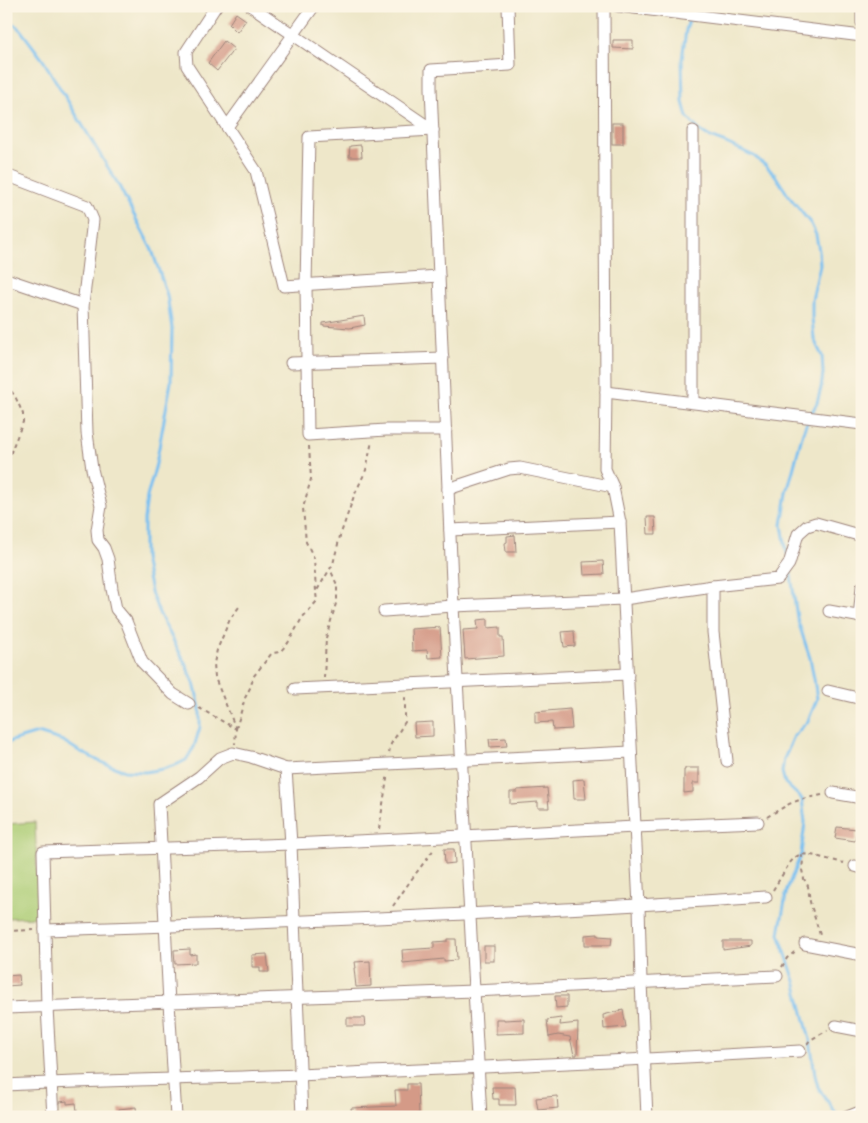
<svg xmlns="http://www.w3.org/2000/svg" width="868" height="1123" viewBox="0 0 868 1123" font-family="Mynerve,sans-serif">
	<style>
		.green { fill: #abcc73; stroke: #7a764f }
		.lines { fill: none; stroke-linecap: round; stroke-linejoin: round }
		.stream { stroke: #79c0f1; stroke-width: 3 }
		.building { fill: #d49a87 }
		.minor-casing { stroke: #9c837a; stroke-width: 13 }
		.path { stroke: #9c837a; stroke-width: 2; stroke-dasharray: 4 4; stroke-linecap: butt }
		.minor { stroke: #fff; stroke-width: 11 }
	</style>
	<rect width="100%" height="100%" fill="#fcf5e5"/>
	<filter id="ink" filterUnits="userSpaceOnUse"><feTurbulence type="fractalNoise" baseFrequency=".02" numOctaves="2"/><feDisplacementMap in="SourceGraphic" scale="10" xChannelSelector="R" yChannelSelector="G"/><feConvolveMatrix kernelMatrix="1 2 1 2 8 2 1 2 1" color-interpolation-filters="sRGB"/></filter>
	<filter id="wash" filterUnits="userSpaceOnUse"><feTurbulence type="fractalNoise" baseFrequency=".0096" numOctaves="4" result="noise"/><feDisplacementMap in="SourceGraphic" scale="20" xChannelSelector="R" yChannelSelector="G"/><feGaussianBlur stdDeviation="1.12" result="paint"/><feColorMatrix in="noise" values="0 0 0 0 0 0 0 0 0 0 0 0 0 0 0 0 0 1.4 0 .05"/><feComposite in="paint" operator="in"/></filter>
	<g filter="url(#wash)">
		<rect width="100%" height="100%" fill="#eee7c9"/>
		<polygon class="green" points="35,822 39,917 6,918 6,824"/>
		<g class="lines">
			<g class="stream">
				<polyline points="693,6 686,30 682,59 683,102 687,117 699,130 710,137 726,143 754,156 766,166 775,175 788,195 811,224 816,235 819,251 820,265 812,300 812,318 814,339 822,356 823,373 821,388 817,403 811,414"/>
				<polyline points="6,19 19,28 43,60 118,184 152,250 167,295 172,328 171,382 156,464 147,497 144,519 144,558 151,592 159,613 184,661 194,683 200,708 200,727 194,747 186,760 178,764 163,769 145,772 125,771 101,762 79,751 63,741 38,733 11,741 6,745"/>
				<polyline points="787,554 782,525 787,493 803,432 808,420"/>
				<polyline points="790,568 797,618 810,658 814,679 817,699 808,721 794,736 784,759 782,772 785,783 802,799 805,822 801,854 787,889 779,934 795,981 810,1040 815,1075 818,1087 838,1117"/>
			</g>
		</g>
		<g id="blocks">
			<g class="building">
				<polygon points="236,13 246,20 237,32 229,24"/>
				<polygon points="613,40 633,40 633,49 613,48"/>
				<polygon points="224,41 234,49 217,71 208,63"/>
				<rect x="612" y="123" width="11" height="21"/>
				<polygon points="361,145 362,157 349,157 350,146"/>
				<polygon points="364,316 365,325 350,328 323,326 323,323"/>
				<polygon points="647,517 655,517 656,534 648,534"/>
				<polygon points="515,535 516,552 506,552 505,543 507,542 507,536"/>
				<polygon points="603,561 604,574 584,575 583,562"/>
				<polygon points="488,619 488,628 500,627 500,637 503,637 504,656 465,659 463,630 478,629 477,620"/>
				<polygon points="440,627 442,657 428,658 427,650 412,651 411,629"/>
				<polygon points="574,631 575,646 564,647 562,632"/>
				<polygon points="570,709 572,729 553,730 552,722 535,723 535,712"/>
				<polygon points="433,722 433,736 415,737 414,723"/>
				<polygon points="506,738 507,746 490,747 489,739"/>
				<polygon points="685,768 699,768 699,783 693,783 693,792 684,793 684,770 685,770"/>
				<polygon points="584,779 586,799 574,799 573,780"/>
				<polygon points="547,788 549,808 538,808 538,802 510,804 510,792 517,792 517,790"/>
				<polygon points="837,827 857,829 855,841 835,838"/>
				<polygon points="444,849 454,849 455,863 445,864"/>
				<polygon points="598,934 598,936 612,937 611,945 585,945 585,935"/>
				<polygon points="448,939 456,939 457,960 444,961 444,959 403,963 402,950 434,948 434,942 448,941"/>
				<polygon points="723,941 751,941 751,946 723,950"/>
				<rect x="484" y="946" width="10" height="15"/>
				<polygon points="190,949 190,955 196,954 196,963 175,964 174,950"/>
				<polygon points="267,954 269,972 260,972 260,967 252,967 252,955"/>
				<polygon points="370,961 371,986 356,987 354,968 356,968 355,962"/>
				<polygon points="19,975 20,985 6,986 6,976"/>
				<polygon points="555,996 567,996 567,1007 556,1008"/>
				<polygon points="623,1010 626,1027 604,1029 603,1015"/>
				<polygon points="347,1018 364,1018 365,1026 347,1026"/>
				<polygon points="561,1018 560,1025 578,1023 577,1055 574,1055 570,1037 558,1035 549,1037 547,1020"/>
				<polygon points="496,1019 504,1019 504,1020 524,1019 524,1033 496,1034"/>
				<polygon points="407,1084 418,1084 419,1114 408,1115 408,1117 393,1117 393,1116 352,1117 351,1108 396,1106 395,1090 407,1090"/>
				<polygon points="492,1087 515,1087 516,1105 499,1105 499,1099 493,1099"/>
				<polygon points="557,1096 558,1108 538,1110 536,1098"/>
				<polygon points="67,1101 67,1104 76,1103 77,1111 60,1113 60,1102"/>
				<polygon points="136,1107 137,1117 120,1117 119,1109"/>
			</g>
		</g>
	</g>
	<g filter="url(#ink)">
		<use href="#blocks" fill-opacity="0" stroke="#9c837a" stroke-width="1"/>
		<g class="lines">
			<defs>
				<g id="minor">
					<polyline points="216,6 186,52 187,66 256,171 284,286 439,276"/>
					<polyline points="251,6 433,130"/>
					<polyline points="604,6 606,392 605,469 613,487 620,522 639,906 641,982 647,1117"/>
					<polyline points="618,6 862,36"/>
					<polyline points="862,6 862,23"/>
					<polyline points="227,127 314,6"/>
					<polyline points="433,130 309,137 306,285 308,435 386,430 446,430"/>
					<polyline points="693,131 693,402"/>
					<polyline points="6,175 87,206 93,220 83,305 87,433 92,469 101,506 97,530 98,540 104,548 108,559 112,589 116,609 126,621 142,662 173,694 189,704"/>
					<polyline points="6,279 83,305"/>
					<polyline points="291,363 443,358"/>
					<path d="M606,392C691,402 776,414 862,424"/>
					<polyline points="448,489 509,469 520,468 613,487"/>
					<polyline points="450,530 620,522"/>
					<polyline points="713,586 713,632 727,761"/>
					<polyline points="384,611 453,606 624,599 713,586 778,579 789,564 798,534 807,526 816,523 862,536"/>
					<polyline points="829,611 862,617"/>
					<polyline points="859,617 862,587"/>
					<polyline points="295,689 628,674"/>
					<polyline points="828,691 862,699"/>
					<polyline points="286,769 291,844 302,1117"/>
					<polyline points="833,793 862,798"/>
					<polyline points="855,866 862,868"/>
					<polyline points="45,930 43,852 291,844 443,837 635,827 758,822"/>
					<polyline points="805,944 862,955"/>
					<polyline points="6,1008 474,991 777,976"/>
					<polyline points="836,1026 862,1031"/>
					<path d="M6,1085C103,1080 201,1079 298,1075C465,1069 633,1060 800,1051"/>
					<path d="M53,1117L47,1007L45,930C286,923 526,913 766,897"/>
					<polyline points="176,1117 169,1003 159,804 199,777 220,758 233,753 251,757 286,769 631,752"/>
					<polyline points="481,1117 453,606 431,88 431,70 510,65 508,6"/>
					<polyline points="847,1117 862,1111"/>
				</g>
			</defs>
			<use href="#minor" class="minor-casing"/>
			<g class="path">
				<polyline points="771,15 773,6"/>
				<polyline points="6,385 15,396 23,414 23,422 12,449 6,469"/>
				<polyline points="309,446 311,479 303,508 306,542 314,558 316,592 333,564 340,536 354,496 366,470 372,441"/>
				<polyline points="324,678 326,638 337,600 337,585 331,571"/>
				<polyline points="199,708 236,729 235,744"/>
				<polyline points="236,729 245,698 251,686 253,677 272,653 280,652 288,643 302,618 317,601 316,593"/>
				<polyline points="236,729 215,678 214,663 217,650 230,619 239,607"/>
				<polyline points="389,753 391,744 405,722 405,694"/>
				<polyline points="767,817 789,804 802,799 822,795"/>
				<polyline points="379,829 387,779 387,775"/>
				<polyline points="801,854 803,860 802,870 804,879 808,886 810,902 820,935"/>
				<polyline points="773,890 789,864 794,858 801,854 811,855 844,863"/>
				<polyline points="393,906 411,880 434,849"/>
				<polyline points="6,931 35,930"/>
				<polyline points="782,967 787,958 797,950"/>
				<polyline points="807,1044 810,1040 828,1030"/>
			</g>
			<use href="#minor" class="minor"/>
		</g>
	</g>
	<rect width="868" height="1123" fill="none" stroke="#fcf5e5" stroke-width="25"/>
</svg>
